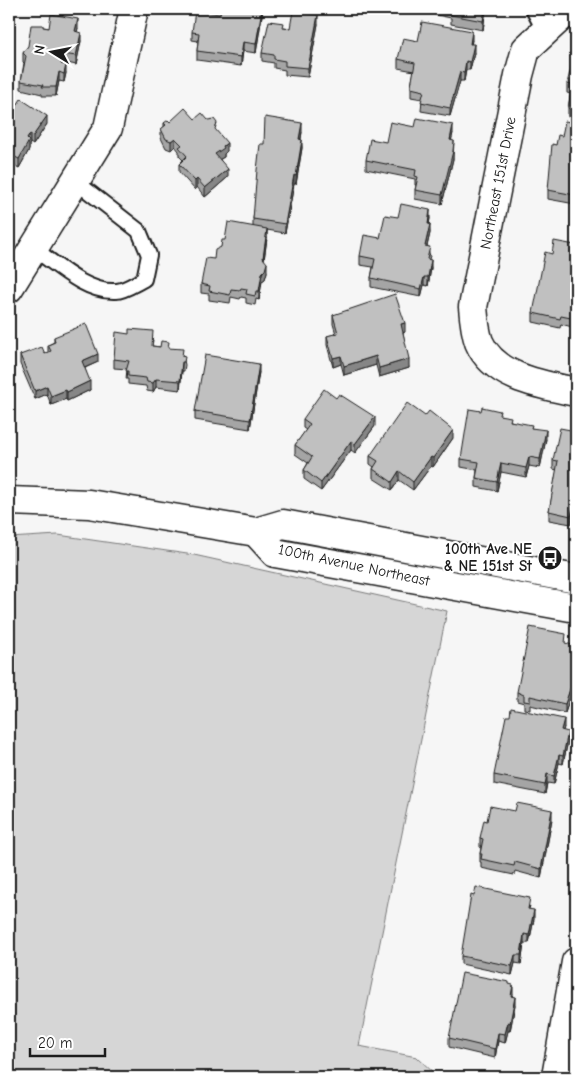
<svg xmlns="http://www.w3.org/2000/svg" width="585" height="1086" viewBox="0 0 585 1086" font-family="'Comic Neue',sans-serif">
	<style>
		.green { fill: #d6d6d6; stroke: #797979 }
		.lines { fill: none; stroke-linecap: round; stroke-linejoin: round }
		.lane-casing { stroke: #1c1c1c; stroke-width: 18 }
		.street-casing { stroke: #1c1c1c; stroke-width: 31 }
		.secondary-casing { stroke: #1c1c1c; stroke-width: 31 }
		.lane { stroke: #fff; stroke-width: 14 }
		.street { stroke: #fff; stroke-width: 28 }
		.secondary { stroke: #fff; stroke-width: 28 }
		.wall { fill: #a5a5a5; stroke: #1c1c1c }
		.shaded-wall { fill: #868686; stroke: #1c1c1c }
		.building { fill: #c0c0c0; stroke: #1c1c1c }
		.labels { text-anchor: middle; stroke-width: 4; stroke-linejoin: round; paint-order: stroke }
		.street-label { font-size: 15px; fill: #1c1c1c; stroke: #fff }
		.poi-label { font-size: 15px; font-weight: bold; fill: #1c1c1c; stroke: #fff; text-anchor: end }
	</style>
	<rect width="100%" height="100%" fill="#f6f6f6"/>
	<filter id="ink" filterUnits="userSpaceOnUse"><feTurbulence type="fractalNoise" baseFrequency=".02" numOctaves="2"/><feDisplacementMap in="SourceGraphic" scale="10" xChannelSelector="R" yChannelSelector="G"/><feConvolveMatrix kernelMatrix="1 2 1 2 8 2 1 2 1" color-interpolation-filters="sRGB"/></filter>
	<g filter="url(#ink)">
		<polygon class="green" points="58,535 194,555 447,611 359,1046 417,1057 438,1077 9,1077 9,538"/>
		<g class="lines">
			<defs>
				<g id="lane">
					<polyline points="533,9 544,30"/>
					<path d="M33,248C56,264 86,293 116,291C124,291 136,283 144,279L149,255L139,231L75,181"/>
				</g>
				<g id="street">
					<path d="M576,12L563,15L526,49L519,75L473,307C474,319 475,331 479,342C494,378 543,385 576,392"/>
					<polyline points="9,288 108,128 134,9"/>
					<polyline points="556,1077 576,962"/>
				</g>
				<g id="secondary">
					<polyline points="9,501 89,504 256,532 283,524 576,579"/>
					<polyline points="256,532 275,553 576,608"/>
				</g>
			</defs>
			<use href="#lane" class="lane-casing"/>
			<use href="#street" class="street-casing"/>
			<use href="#secondary" class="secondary-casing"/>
			<use href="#lane" class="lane"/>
			<use href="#street" class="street"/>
			<use href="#secondary" class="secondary"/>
		</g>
		<g class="wall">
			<polygon points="263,9 256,53 243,51 241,66 197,60 197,51 198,41 192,40 192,32 220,14"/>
			<polygon points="407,9 486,9 483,30 451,24 451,18"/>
			<polygon points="318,24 308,77 285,75 285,70 274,68 274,63 262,61 262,53 284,27 290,28"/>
			<polygon points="43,27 49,28 78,28 77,32 81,41 76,65 63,62 63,64 66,73 64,82 59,81 56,96 42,96 42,94 21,89 21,81 24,63 23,62 23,53 28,46"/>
			<polygon points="472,40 471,44 474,53 470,70 466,70 464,81 460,81 450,116 421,111 422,99 411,97 411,86 414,71 398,68 398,59 418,41"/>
			<polygon points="576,56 576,118 568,117 568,108 571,94 567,93 567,84"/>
			<polygon points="9,118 47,124 33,145 30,143 29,145 29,150 19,168 13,165 12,166 13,176 12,181 9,184"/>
			<polygon points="195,119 217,132 227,151 224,154 224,157 220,159 228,177 205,197 197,187 195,190 179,172 179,164 183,160 179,156 179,151 175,146 171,150 166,148 161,138 161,129 164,127 164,123 170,122"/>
			<polygon points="576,123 575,204 548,199 548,190 556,145 562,136"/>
			<polygon points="302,132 301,139 302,148 296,184 294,184 285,233 267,230 267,238 264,260 267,272 265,279 262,281 259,300 256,299 255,305 246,303 246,298 241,297 240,299 231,297 230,303 209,300 209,294 201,293 201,284 221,247 225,240 253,227 253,219 264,144"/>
			<polygon points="453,133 451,140 453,159 442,204 415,199 415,190 416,185 415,185 415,179 366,169 366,160 386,142"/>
			<polygon points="398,217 430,218 429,224 430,233 427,246 430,256 429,259 431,268 428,286 424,285 421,297 371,287 371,278 373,267 360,265 360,256 380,238"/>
			<polygon points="552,254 575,254 575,258 576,258 576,328 561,324 560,328 533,322 533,313"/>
			<polygon points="333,315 405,332 403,332 409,368 379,377 376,365 344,375 341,364 333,367 327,345 327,336 336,334 333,324"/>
			<polygon points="54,337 98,362 85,368 90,390 67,401 66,399 51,405 47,394 35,399 20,364 20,355 45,354 48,352 48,345 54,342"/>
			<polygon points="153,340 152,346 169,348 183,356 185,365 184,371 182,371 180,390 156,387 153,392 147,391 146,386 128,384 128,379 126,379 127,369 114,368 114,359"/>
			<polygon points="259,372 250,429 195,420 195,411"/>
			<polygon points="500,415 511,421 532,428 546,439 540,468 529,466 526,477 501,472 497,491 476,487 476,478 477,470 461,467 461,459"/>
			<polygon points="303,419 375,426 355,453 351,450 321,491 304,479 304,470 308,463 295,454 295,445 306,430 303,428"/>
			<polygon points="576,431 576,510 574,509 571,524 549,520 549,511 557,470 553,469 553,460"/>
			<polygon points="453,438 433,467 431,466 413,490 399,480 392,490 373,478 373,469 374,467 370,464 370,456"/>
			<polygon points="566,644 576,646 576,680 565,713 530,705 530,710 524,709 524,703 517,701 517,692"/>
			<polygon points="564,727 563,731 568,741 563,764 559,763 554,784 547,783 545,794 494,784 494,775"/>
			<polygon points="552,819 541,878 515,871 514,875 481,868 481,862 480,862 480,854 481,847 480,847 480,838 487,821"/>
			<polygon points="530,906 529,909 534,919 529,943 524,943 521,964 515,963 512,975 461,964 461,956"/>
			<polygon points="509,984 513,994 512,996 515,1005 510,1031 508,1031 505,1043 498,1041 495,1058 449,1047 449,1038"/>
		</g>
		<g class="shaded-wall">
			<polygon points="262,9 263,9 256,53 256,44"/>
			<polygon points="485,9 486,9 483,30 483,21"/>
			<polygon points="318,15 318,24 308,77 308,68"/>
			<polygon points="78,19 78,28 75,40 75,31"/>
			<polygon points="472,31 472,40 470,52 470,44"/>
			<polygon points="81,33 81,41 76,65 76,56"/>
			<polygon points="243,42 243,51 241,66 241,57"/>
			<polygon points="474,44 474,53 470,70 470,62"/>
			<polygon points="466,61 466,70 464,81 464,73"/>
			<polygon points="66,65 66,73 64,82 64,74"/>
			<polygon points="59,72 59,81 56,96 56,87"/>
			<polygon points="460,72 460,81 450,116 450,108"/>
			<polygon points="47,116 47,124 33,145 33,136"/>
			<polygon points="302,123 302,132 299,148 299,139"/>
			<polygon points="453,125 453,133 450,148 450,140"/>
			<polygon points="30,134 30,143 29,145 29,150 19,168 19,159 27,139"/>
			<polygon points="175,138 175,146 171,150 171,141"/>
			<polygon points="302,140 302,148 296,184 296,176"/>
			<polygon points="454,141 453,159 442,204 442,195"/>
			<polygon points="227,143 227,151 224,154 224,157 215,162 215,154"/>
			<polygon points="13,156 13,165 9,171 9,163"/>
			<polygon points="13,167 12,181 9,184 9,176"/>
			<polygon points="228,169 228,177 205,197 205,188"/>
			<polygon points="294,175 294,184 285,233 285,224"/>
			<polygon points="197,179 197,187 195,190 195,181"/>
			<polygon points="576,188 576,196 575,204 575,195"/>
			<polygon points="430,210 430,218 428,232 428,224"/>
			<polygon points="430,224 430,233 425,255 425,246"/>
			<polygon points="267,229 267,238 263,267 263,258"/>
			<polygon points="575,245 575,254 573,266 573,258"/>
			<polygon points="431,260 431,268 428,286 428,277"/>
			<polygon points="267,263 267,272 265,279 262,281 259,300 259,291 262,273"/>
			<polygon points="424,277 424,285 421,297 421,289"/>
			<polygon points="405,323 405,332 401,333 401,324"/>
			<polygon points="98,354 98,362 82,369 82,361"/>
			<polygon points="341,356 341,364 333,367 333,358"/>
			<polygon points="376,356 376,365 344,375 344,366"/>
			<polygon points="409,359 409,368 379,377 379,368"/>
			<polygon points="182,362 182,371 180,390 180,381"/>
			<polygon points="259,364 259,372 250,429 250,420"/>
			<polygon points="156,379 156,387 153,392 153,383"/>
			<polygon points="90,381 90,390 67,401 67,392"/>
			<polygon points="47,386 47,394 35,399 35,391"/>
			<polygon points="66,390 66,399 51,405 51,396"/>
			<polygon points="375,417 375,426 355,453 355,444"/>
			<polygon points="453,430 453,438 433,467 433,458"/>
			<polygon points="546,430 546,439 540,468 540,459"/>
			<polygon points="351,441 351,450 321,491 321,483"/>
			<polygon points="431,457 431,466 413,490 413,482"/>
			<polygon points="529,457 529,466 526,477 526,468"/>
			<polygon points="501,463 501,472 497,491 497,482"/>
			<polygon points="399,471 399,480 392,490 392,482"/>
			<polygon points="574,501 574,509 571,524 571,516"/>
			<polygon points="576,671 576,680 565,713 565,704"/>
			<polygon points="564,719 564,727 561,739 561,730"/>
			<polygon points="568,732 568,741 563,764 563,756"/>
			<polygon points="559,755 559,763 554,784 554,776"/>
			<polygon points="547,774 547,783 545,794 545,785"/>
			<polygon points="552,810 552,819 541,878 541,869"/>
			<polygon points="534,910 534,919 529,943 529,935"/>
			<polygon points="524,934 524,943 521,964 521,955"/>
			<polygon points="515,955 515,963 512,975 512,966"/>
			<polygon points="513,985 513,994 511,1004 511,996"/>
			<polygon points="515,997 515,1005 510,1031 510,1023"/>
			<polygon points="508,1022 508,1031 505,1043 505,1034"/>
			<polygon points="498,1033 498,1041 495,1058 495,1049"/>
		</g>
		<g class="building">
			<polygon points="221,9 262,9 256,44 243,42 241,57 197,51 199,33 192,32 195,11 220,14"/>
			<polygon points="450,9 485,9 483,21 451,15 452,9"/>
			<polygon points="293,11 318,15 308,68 285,66 285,61 274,59 274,55 262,53 269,21 284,23 283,27 290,28"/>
			<polygon points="51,14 78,19 75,31 81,33 76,56 63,54 61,64 66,65 64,74 59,72 56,87 42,87 43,85 21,81 26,56 23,53 28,46 31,25 43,25 43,27 49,28"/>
			<polygon points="422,22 472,31 470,44 474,44 470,62 466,61 464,73 460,72 450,108 421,102 424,91 411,88 411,86 415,63 398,59 403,38 418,41"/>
			<polygon points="574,55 576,56 576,110 568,108 572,85 567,84"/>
			<polygon points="21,99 47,116 33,136 30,134 27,139 29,141 19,159 13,156 9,163 9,118"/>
			<polygon points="185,108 195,119 202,113 208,120 214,119 217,123 215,129 227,143 223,146 224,148 215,154 228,169 205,188 197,179 195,181 179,164 187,156 179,147 182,145 175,138 171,141 166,139 161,129 166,125 164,123 168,120 170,122"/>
			<polygon points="265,117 302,123 299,139 302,140 296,176 294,175 285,224 253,219 257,170 260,144 264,144"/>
			<polygon points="417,118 453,125 450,140 454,141 453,151 442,195 415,190 418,177 415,176 416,170 366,160 370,139 386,142 390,122 415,127"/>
			<polygon points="565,121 576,123 576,188 575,195 548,190 552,144 556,145 558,135 562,136"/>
			<polygon points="9,164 13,167 12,172 9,176"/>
			<polygon points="401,204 430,210 428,224 430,224 425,246 430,247 427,259 431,260 428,277 424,277 421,289 371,278 375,259 360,256 364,235 380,238 385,215 398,217"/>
			<polygon points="228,222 267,229 263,258 267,263 265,270 262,273 259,291 256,291 255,296 246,294 247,289 241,288 240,290 231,289 230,295 209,291 210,286 201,284 206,258 214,259 215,250 221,247 222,240 225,240"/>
			<polygon points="554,241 575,245 573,258 576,258 576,319 561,316 560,319 533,313 545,252 552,254"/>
			<polygon points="395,294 405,323 401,324 409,359 379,368 376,356 344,366 341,356 333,358 327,336 338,333 333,315"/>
			<polygon points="86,324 98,354 82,361 90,381 67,392 66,390 51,396 47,386 35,391 20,355 42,347 45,354 51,351 48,345 55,342 54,337"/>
			<polygon points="129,329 153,331 152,346 160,347 161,341 169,342 168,348 183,349 182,356 185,357 184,362 182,362 180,381 156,379 153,383 147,382 146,378 128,376 128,371 126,371 129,361 114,359 116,332 129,334"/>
			<polygon points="205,355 259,364 250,420 195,411"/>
			<polygon points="324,389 336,398 339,394 375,417 355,444 351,441 321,483 304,470 312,457 295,445 310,424 303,419"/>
			<polygon points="407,403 425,416 429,411 453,430 433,458 431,457 413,482 399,471 392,482 373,469 378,461 370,456"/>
			<polygon points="482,407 500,411 499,415 511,417 510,421 532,425 531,428 546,430 540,459 529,457 526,468 501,463 497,482 476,478 479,462 461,459 469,409 481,411"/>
			<polygon points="560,428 576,431 576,501 574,501 571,516 549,511 558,461 553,460"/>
			<polygon points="530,627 566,634 565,643 576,646 576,671 565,704 530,696 530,702 524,701 524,695 517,692"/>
			<polygon points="511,708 564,719 561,730 568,732 563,756 559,755 554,776 547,774 545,785 494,775 506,716 510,716"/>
			<polygon points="517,803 552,810 541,869 515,862 514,866 481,859 482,854 480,854 483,839 480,838 484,820 487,821 490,806 515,811"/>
			<polygon points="476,887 530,898 528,909 534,910 529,935 524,934 521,955 515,955 512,966 461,956 471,895 474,896"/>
			<polygon points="462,973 509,982 509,984 513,985 511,996 515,997 510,1023 508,1022 505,1034 498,1033 495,1049 449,1038"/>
		</g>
	</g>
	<defs>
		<symbol id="bus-disc" viewBox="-11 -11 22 22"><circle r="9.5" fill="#1c1c1c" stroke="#fff"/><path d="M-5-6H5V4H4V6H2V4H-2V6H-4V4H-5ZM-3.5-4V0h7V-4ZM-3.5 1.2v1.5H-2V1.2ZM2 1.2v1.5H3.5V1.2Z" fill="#fff"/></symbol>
	</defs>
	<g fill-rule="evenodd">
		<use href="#bus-disc" x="536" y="544" width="28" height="28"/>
	</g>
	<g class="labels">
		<g class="street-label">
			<text transform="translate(498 183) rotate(-79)" y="5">Northeast 151st Drive</text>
			<text transform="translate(354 565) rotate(12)" y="5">100th Avenue Northeast</text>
		</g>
		<g class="poi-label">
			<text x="532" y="554">100th Ave NE<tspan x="532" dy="17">&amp; NE 151st St</tspan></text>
		</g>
	</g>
	<rect width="585" height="1086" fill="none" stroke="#fff" stroke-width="30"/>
	<rect x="15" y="15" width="555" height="1056" fill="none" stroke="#1c1c1c" stroke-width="2" filter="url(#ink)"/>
	<g transform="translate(52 52) rotate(280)" stroke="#ffffff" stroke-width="4" paint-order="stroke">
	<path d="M0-4L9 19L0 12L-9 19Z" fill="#1c1c1c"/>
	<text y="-8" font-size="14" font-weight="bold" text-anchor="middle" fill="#1c1c1c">N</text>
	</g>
	<path d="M30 1048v8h75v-8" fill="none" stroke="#1c1c1c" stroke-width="2.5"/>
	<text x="38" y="1048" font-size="15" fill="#1c1c1c" stroke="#ffffff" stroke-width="4" paint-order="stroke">20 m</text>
</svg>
